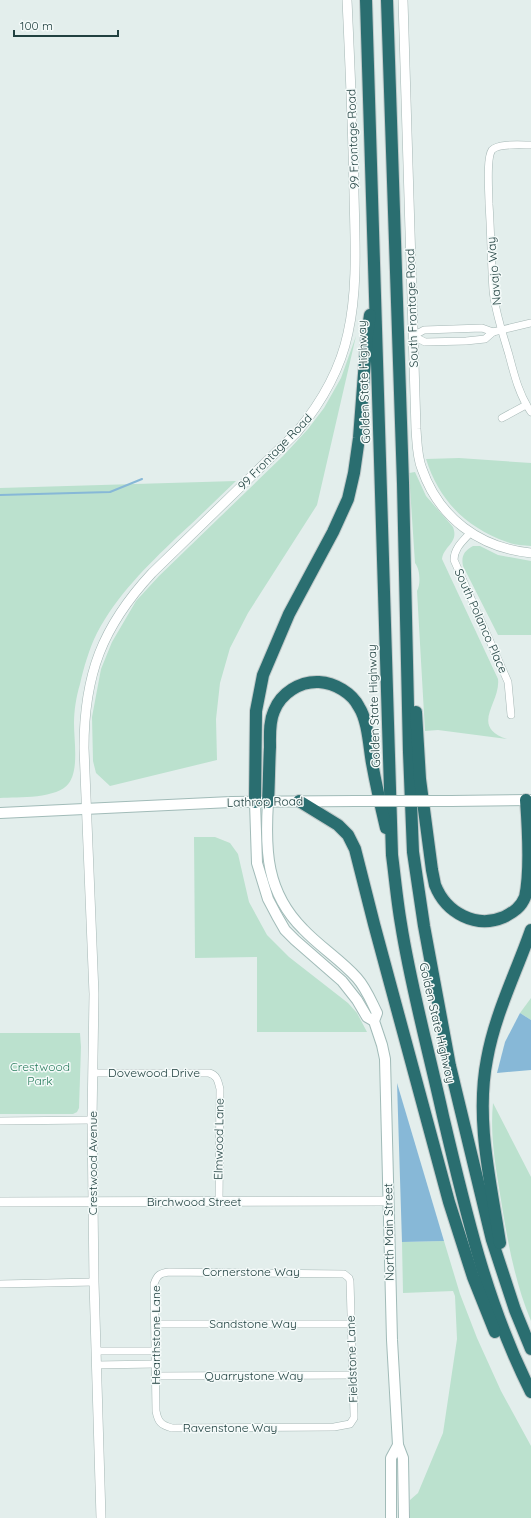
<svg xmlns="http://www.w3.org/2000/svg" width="531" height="1518" viewBox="0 0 531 1518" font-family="Quicksand,sans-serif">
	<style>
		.green { fill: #bbe1ce }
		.water { fill: #87b8d7 }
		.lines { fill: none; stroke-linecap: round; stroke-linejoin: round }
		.stream { stroke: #87b8d7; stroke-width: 2 }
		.minor-casing { stroke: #a5b7b5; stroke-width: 8 }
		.tertiary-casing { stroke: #a5b7b5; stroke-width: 10 }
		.secondary-casing { stroke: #a1bbb8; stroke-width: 12 }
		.motorway-casing { stroke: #c1caca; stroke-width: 14 }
		.minor { stroke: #fff; stroke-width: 7 }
		.tertiary { stroke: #fff; stroke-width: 9 }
		.secondary { stroke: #fff; stroke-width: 10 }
		.motorway { stroke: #2a6e70; stroke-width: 12 }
		.secondary-bridge-casing { stroke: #a1bbb8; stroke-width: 12; stroke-linecap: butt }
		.secondary-bridge { stroke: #fff; stroke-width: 10 }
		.labels { text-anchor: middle; stroke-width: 3; stroke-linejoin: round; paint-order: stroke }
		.street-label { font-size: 12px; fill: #214140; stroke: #f4faf9 }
		.park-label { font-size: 12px; fill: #287c5c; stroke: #f4faf9 }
	</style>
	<rect width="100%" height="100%" fill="#e3eeec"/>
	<g class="green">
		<polygon points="356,336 317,505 248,613 230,648 220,683 216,719 217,760 110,786 96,773 93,761 92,717 101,669 112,642 136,601 159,576 283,456 308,429 324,408 341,378"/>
		<path d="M459,458L531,463V546C523,545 514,545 507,542C465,527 439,500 426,459Z"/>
		<path d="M415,472L426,496L453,527C459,543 444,545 442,559L498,679C501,703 469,726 507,739L438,730L425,731L417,591C421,584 420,569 415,563L409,473Z"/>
		<path d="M236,481C216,500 197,519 177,537C147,566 117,595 97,633C89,649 84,667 80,684C76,697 74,711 74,723C74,741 79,769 69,783C58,799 18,797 0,798V488Z"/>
		<path d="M473,546H480L498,555L531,561V635H498L463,566C461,556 464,551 473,546Z"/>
		<polygon points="194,837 215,837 230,843 238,854 249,902 267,935 289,957 348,1003 357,1013 367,1032 257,1032 257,957 195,958"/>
		<polygon points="531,998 531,1020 520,1013"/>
		<polygon points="0,1033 80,1033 81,1047 79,1108 77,1112 73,1114 0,1114"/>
		<path d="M493,1103L531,1177V1321C514,1280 507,1238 500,1194C495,1163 490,1134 493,1103Z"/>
		<polygon points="444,1241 460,1294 477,1338 501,1391 531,1446 531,1518 410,1518 410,1500 418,1493 443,1433 457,1339 455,1296 453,1291 403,1293 402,1242"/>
	</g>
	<g class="water">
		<polygon points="520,1013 531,1020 531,1070 497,1073 505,1042"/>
		<polygon points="397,1083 444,1241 402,1242"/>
	</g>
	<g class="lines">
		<polyline class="stream" points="0,495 110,492 142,479"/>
		<defs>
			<g id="minor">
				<path d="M531,145C522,145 498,143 492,150C486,158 489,193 489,204C491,233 491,261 493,290C495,312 503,334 509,355C514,374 519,395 531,412"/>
				<polyline points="413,336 424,330 482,328 493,332 531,323"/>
				<polyline points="413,336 425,342 466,341 485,339 493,332"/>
				<polyline points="502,418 526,405"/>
				<path d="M470,533C463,541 454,548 454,560L508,682L511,715"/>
				<path d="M93,1073H209C217,1075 218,1081 220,1089L219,1203"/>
				<polyline points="0,1121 92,1120"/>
				<path d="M169,1272L344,1274L349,1278L350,1281L354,1414V1418L350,1424L334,1427L172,1428C161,1425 158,1422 156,1411L154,1284C157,1275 160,1273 169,1272Z"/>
				<polyline points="0,1284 94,1282"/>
				<polyline points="155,1324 351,1324"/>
				<polyline points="96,1351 156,1351"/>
				<polyline points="96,1365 156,1364"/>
				<polyline points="156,1376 353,1375"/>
			</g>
			<g id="tertiary">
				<path d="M403,0L416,429C417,442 417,457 422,469C439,518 480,548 531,553"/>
				<polyline points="0,1202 389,1201"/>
				<path d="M101,1518L94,1282L92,1120L94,994L84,748C84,675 102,627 152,573L297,432C321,403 340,371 348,333C358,288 355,241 354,194C353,129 350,65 347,0"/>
			</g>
			<g id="secondary">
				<polyline points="451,801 531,800"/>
				<polyline points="255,802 257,863 268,899 277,916 285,930 295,940 342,981 357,1000 367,1017 374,1021"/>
				<path d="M268,802C265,850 266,892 303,929C320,947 341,960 357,978C366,988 371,1001 377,1013L374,1021L382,1045L385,1059L392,1340L398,1445L403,1458L404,1518"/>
				<polyline points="0,813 231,802 356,801"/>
				<polyline points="391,1518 391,1458 398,1445"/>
			</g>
			<g id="motorway">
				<path d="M366,0L392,855C395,878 397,901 401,924C411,988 429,1052 443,1116C466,1212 486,1303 531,1392"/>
				<polyline points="387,0 403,483 409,752 413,852 424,926 450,1066 492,1240 515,1310 531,1349"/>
				<path d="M416,712L420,779L432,870C433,875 434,880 435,885C446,913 476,929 504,917C514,912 521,907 525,897C531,871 528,827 526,800"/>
				<polyline points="299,801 338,825 348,835 355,849 374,924 449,1202 473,1277 495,1332"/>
				<polyline points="255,802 256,711 263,675 289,614 333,532 348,499 354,473 359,438 367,335 370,315"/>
				<path d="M268,802C269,784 269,765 270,747C270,735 269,722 274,711C281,693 300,681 319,682C335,683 352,693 359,707C368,721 369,746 372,763C376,785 381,807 386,828"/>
				<path d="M500,1243C491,1183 475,1120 487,1059C495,1014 516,973 531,930"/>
			</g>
		</defs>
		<use href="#minor" class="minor-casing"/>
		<use href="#tertiary" class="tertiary-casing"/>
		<use href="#secondary" class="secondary-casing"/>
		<use href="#motorway" class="motorway-casing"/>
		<use href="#minor" class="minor"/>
		<use href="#tertiary" class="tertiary"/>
		<use href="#secondary" class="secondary"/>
		<use href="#motorway" class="motorway"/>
		<defs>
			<polyline id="secondary-bridge" points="356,801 451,801"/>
		</defs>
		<use href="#secondary-bridge" class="secondary-bridge-casing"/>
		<use href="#secondary-bridge" class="secondary-bridge"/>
	</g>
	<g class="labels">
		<g class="street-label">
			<text transform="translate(353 139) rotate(-92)" y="4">99 Frontage Road</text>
			<text transform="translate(494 271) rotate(-95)" y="4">Navajo Way</text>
			<text transform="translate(412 308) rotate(-92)" y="4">South Frontage Road</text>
			<text transform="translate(364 382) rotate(-92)" y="4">Golden State Highway</text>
			<text transform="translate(275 452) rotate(-46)" y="4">99 Frontage Road</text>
			<text transform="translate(481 621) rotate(66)" y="4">South Polanco Place</text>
			<text transform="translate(374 706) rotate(-92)" y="4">Golden State Highway</text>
			<text transform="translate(265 802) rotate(-1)" y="4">Lathrop Road</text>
			<text transform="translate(437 1023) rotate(77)" y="4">Golden State Highway</text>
			<text x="154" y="1077">Dovewood Drive</text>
			<text transform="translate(219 1139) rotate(-89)" y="4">Elmwood Lane</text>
			<text transform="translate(93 1163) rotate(-90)" y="4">Crestwood Avenue</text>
			<text x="194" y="1206">Birchwood Street</text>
			<text transform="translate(389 1232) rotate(-91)" y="4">North Main Street</text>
			<text x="251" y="1276">Cornerstone Way</text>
			<text x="253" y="1328">Sandstone Way</text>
			<text transform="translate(156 1335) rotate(-90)" y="4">Hearthstone Lane</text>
			<text transform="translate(352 1359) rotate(-92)" y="4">Fieldstone Lane</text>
			<text x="254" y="1380">Quarrystone Way</text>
			<text x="230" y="1432">Ravenstone Way</text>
		</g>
		<g class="park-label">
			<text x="40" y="1071">Crestwood<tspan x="40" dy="14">Park</tspan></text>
		</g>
	</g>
	<path d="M14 30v6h104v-6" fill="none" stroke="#214140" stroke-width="2"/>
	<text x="20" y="30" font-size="12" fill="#214140" stroke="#f4faf9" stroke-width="3" paint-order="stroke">100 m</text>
</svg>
